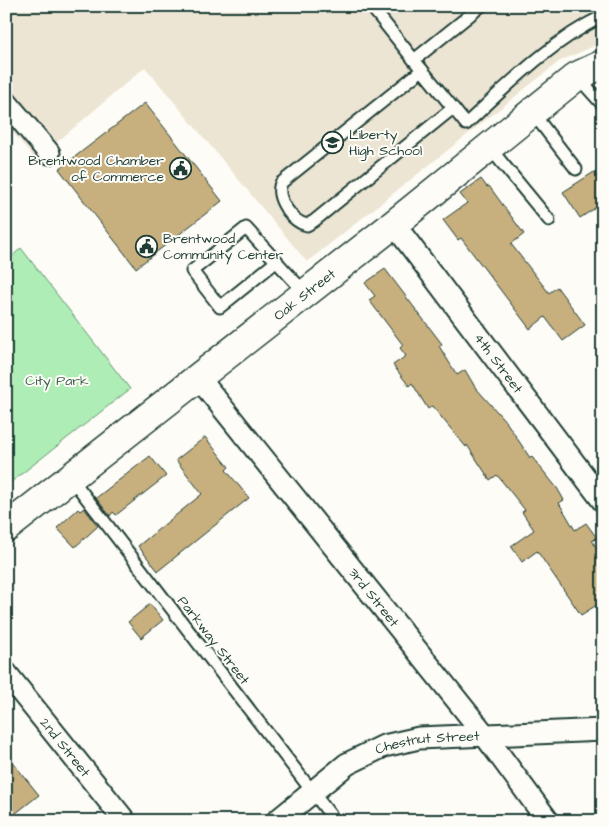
<svg xmlns="http://www.w3.org/2000/svg" width="609" height="827" viewBox="0 0 609 827" font-family="'Architects Daughter',sans-serif">
	<style>
		.built { fill: #ede5d3 }
		.green { fill: #aeedb5; stroke: #669574 }
		.building { fill: #c7af7e; stroke: #1f3d34 }
		.lines { fill: none; stroke-linecap: round; stroke-linejoin: round }
		.lane-casing { stroke: #1f3d34; stroke-width: 15 }
		.street-casing { stroke: #1f3d34; stroke-width: 25 }
		.secondary-casing { stroke: #1f3d34; stroke-width: 31 }
		.lane { stroke: #fdfcf7; stroke-width: 11 }
		.street { stroke: #fdfcf7; stroke-width: 21 }
		.secondary { stroke: #fdfcf7; stroke-width: 28 }
		.labels { text-anchor: middle; stroke-width: 4; stroke-linejoin: round; paint-order: stroke }
		.poi-label { font-size: 14px; fill: #1f3d34; stroke: #fdfcf7; text-anchor: start }
		.street-label { font-size: 14px; fill: #1f3d34; stroke: #fdfcf7 }
		.park-label { font-size: 14px; fill: #3c604e; stroke: #fdfcf7 }
	</style>
	<rect width="100%" height="100%" fill="#fdfcf7"/>
	<filter id="ink" filterUnits="userSpaceOnUse"><feTurbulence type="fractalNoise" baseFrequency=".02" numOctaves="2"/><feDisplacementMap in="SourceGraphic" scale="10" xChannelSelector="R" yChannelSelector="G"/><feConvolveMatrix kernelMatrix="1 2 1 2 8 2 1 2 1" color-interpolation-filters="sRGB"/></filter>
	<g filter="url(#ink)">
		<polygon class="built" points="6,6 603,6 603,42 560,61 307,262 145,67 36,160 6,124"/>
		<polygon class="green" points="21,248 130,389 6,486 6,262"/>
		<g class="building">
			<polygon points="145,103 222,201 136,268 59,169"/>
			<polygon points="594,172 603,185 603,203 580,218 563,192"/>
			<polygon points="481,179 487,187 489,186 524,234 511,244 549,293 557,287 585,325 563,341 545,317 530,329 461,238 458,240 443,220 467,203 460,194"/>
			<polygon points="385,269 442,344 439,346 457,375 465,370 475,387 507,423 530,458 532,457 557,488 564,500 559,503 575,530 586,523 597,538 592,541 603,556 603,601 581,615 537,551 522,562 511,546 534,530 522,512 525,510 497,475 490,480 467,445 466,447 432,406 428,409 412,383 409,386 393,365 406,356 400,348 403,345 369,300 375,296 365,283"/>
			<polygon points="205,437 229,467 226,470 249,498 158,571 138,546 202,494 176,460"/>
			<polygon points="150,456 166,476 116,515 113,512 110,516 96,498"/>
			<polygon points="84,508 98,526 75,547 57,528 78,509 80,511"/>
			<polygon points="150,604 163,620 141,638 128,622"/>
			<polygon points="6,754 39,795 6,821"/>
		</g>
		<g class="lines">
			<defs>
				<g id="lane">
					<polyline points="371,6 414,60"/>
					<path d="M481,6L414,60L466,124C508,85 551,41 603,16"/>
					<path d="M422,70L281,183C275,198 292,222 307,225L314,221L453,108"/>
					<polyline points="577,76 603,105"/>
					<polyline points="532,112 576,169"/>
					<polyline points="489,147 549,220"/>
					<polyline points="277,261 220,307 192,271 246,228 305,293"/>
					<polyline points="71,478 335,821"/>
				</g>
				<g id="street">
					<polyline points="6,102 49,153"/>
					<path id="s1" d="M394,224L603,501"/>
					<path id="s2" d="M198,377L484,734L548,821"/>
					<path id="s3" d="M6,673L125,821"/>
					<path id="s4" d="M277,821L347,764L384,746L419,738L603,730"/>
				</g>
				<g id="secondary">
					<path id="s5" d="M6,528L394,224L577,76L603,64"/>
				</g>
			</defs>
			<use href="#lane" class="lane-casing"/>
			<use href="#street" class="street-casing"/>
			<use href="#secondary" class="secondary-casing"/>
			<use href="#lane" class="lane"/>
			<use href="#street" class="street"/>
			<use href="#secondary" class="secondary"/>
		</g>
	</g>
	<defs>
		<symbol id="school-ring" viewBox="-11 -11 22 22"><circle r="9.5" fill="#fdfcf7" stroke="#1f3d34" stroke-width="1.5"/><path d="M0-5L7-2L0 1L-7-2ZM-4 1L0 2.5L4 1V4Q0 6-4 4Z" fill="#1f3d34"/></symbol>
		<symbol id="civic-ring" viewBox="-11 -11 22 22"><circle r="9.5" fill="#fdfcf7" stroke="#1f3d34" stroke-width="1.5"/><path d="M-.6-6.5H3V-4.5H.6V-3L4-1V1h2V6H-6V1h2V-1L-.6-3ZM-1.2 2.5V6h2.4V2.5Z" fill="#1f3d34"/></symbol>
	</defs>
	<g fill-rule="evenodd">
		<use href="#school-ring" x="320" y="130" width="25" height="25"/>
		<use href="#civic-ring" x="168" y="156" width="25" height="25"/>
		<use href="#civic-ring" x="134" y="234" width="25" height="25"/>
	</g>
	<g class="labels">
		<g class="poi-label">
			<text x="349" y="139">Liberty<tspan x="349" dy="16">High School</tspan></text>
			<text x="164" y="165" text-anchor="end">Brentwood Chamber<tspan x="164" dy="16">of Commerce</tspan></text>
			<text x="163" y="243">Brentwood<tspan x="163" dy="16">Community Center</tspan></text>
		</g>
		<g class="street-label">
			<text dy="5" stroke="none"><textPath href="#s5" startOffset="379">Oak Street</textPath></text>
			<text dy="5" stroke="none"><textPath href="#s1" startOffset="174">4th Street</textPath></text>
			<text dy="5" stroke="none"><textPath href="#s2" startOffset="282">3rd Street</textPath></text>
			<text transform="translate(214 640) rotate(52)" y="5">Parkway Street</text>
			<text dy="5" stroke="none"><textPath href="#s4" startOffset="175">Chestnut Street</textPath></text>
			<text dy="5" stroke="none"><textPath href="#s3" startOffset="95">2nd Street</textPath></text>
		</g>
		<g class="park-label">
			<text x="57" y="385">City Park</text>
		</g>
	</g>
	<rect width="609" height="827" fill="none" stroke="#fdfcf7" stroke-width="25"/>
	<rect x="12" y="12" width="584" height="802" fill="none" stroke="#1f3d34" stroke-width="2" filter="url(#ink)"/>
</svg>
